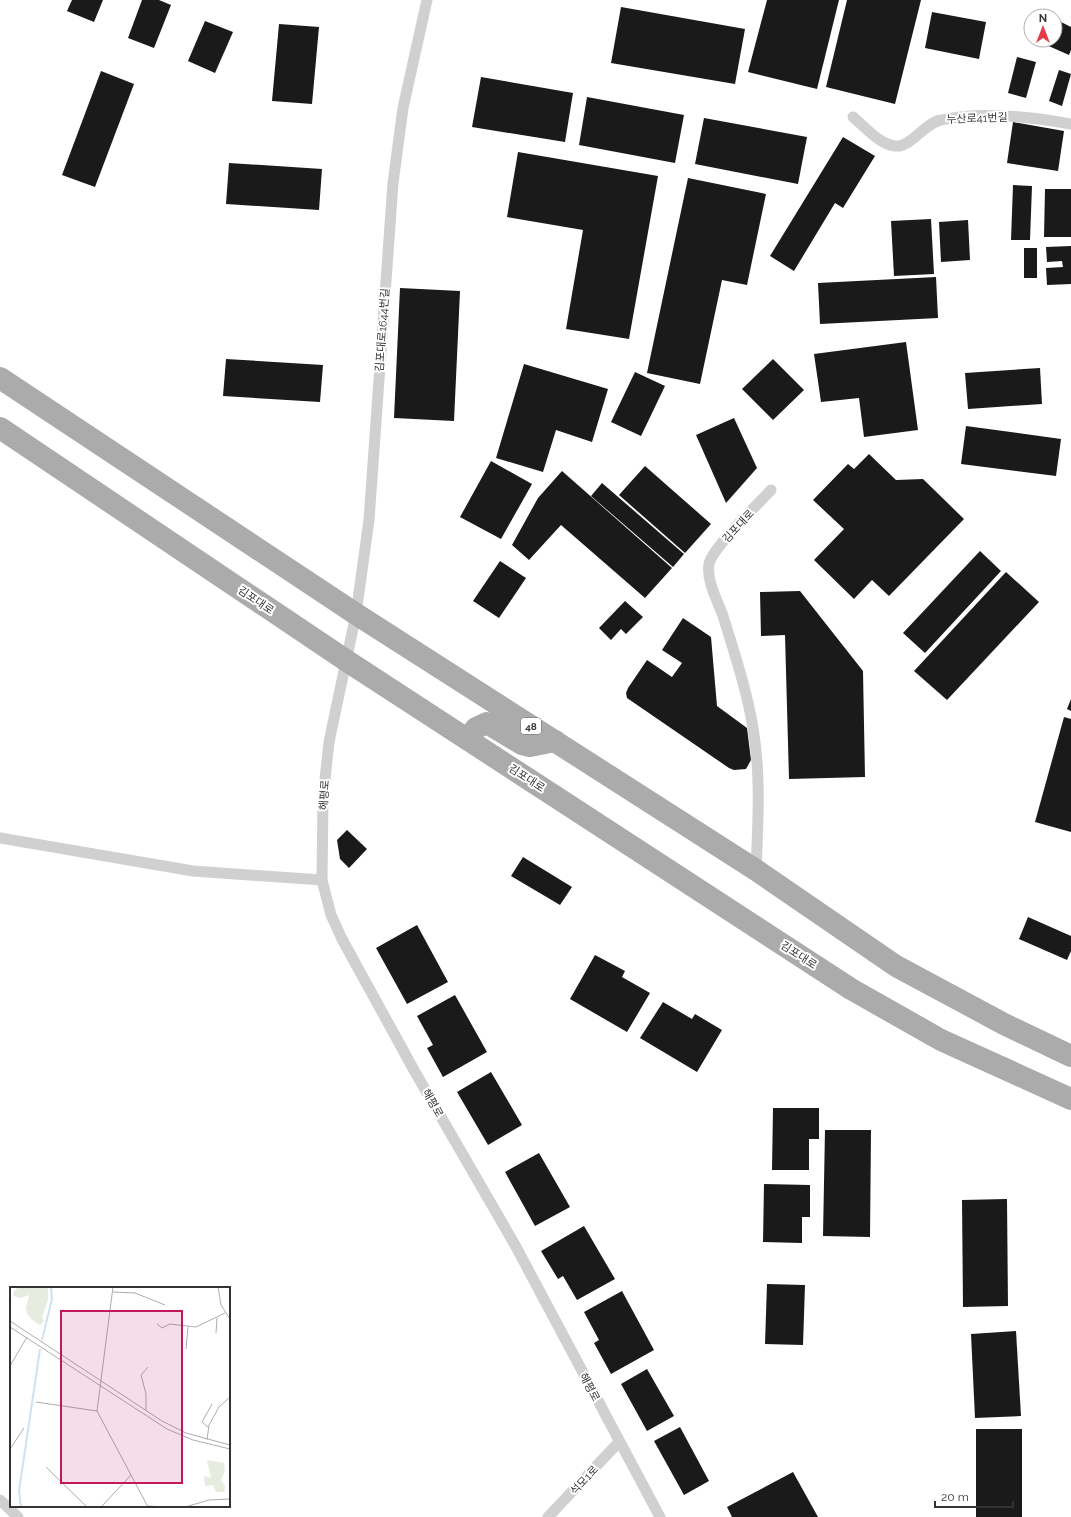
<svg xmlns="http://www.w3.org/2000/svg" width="1071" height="1517" viewBox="0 0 1071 1517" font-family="Raleway,'Noto Sans KR',sans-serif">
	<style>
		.building { fill: #1a1a1a }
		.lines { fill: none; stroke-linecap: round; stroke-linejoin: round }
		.service { stroke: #d0d0d0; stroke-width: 11 }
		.primary { stroke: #ababab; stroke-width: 22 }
		.labels { text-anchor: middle; stroke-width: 4; stroke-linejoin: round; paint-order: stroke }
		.shield { fill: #fff; stroke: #707070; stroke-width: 1 }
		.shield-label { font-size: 10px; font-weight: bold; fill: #333 }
		.street-label { font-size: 11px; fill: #333; stroke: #fff }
		.inset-river { fill: none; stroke: #cfe2ee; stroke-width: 2 }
		.inset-road { fill: none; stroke: #adadad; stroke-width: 1 }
		.view { fill: #c2185b; fill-opacity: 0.15; stroke: #c2185b; stroke-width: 2 }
		.inset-edge { fill: none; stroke: #333; stroke-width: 2 }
	</style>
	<rect width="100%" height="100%" fill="#fff"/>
	<g class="building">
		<polygon points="72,0 103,0 94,22 67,11"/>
		<polygon points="142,0 159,0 171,5 154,48 128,38"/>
		<polygon points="767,0 839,0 817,89 748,72"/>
		<polygon points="847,0 921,0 895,104 826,87"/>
		<polygon points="621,7 745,29 735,84 611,63"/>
		<polygon points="932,12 986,22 979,59 925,48"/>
		<polygon points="1055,19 1071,27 1071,50 1069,55 1035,40 1055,40"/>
		<polygon points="205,21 233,32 215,73 188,61"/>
		<polygon points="279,24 319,27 312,104 272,101"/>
		<polygon points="1017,57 1036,62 1026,98 1008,93"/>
		<polygon points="1059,70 1071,74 1062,106 1049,101"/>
		<polygon points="101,71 134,84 95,187 62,175"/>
		<polygon points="481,77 573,93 565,142 472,127"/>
		<polygon points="587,97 684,115 675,163 579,145"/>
		<polygon points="704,118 807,137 798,184 695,164"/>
		<polygon points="1013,122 1064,131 1058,171 1007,163"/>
		<polygon points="843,137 875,156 843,208 835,203 794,271 770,256"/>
		<polygon points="518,152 658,176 629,339 566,329 583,230 507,217"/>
		<polygon points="229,163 322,169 319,210 226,204"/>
		<polygon points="688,178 766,194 747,285 722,280 700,384 647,373"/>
		<polygon points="1013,185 1032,186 1030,240 1011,240"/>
		<polygon points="1045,189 1071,189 1071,237 1044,237"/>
		<polygon points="931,219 934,274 894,276 891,221"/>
		<polygon points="968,220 970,260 941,262 939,222"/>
		<polygon points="1071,246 1071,284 1047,285 1046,268 1063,267 1062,261 1047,262 1046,247"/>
		<rect x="1024" y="248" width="13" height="30"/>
		<polygon points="936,277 938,318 820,324 818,283"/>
		<polygon points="400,288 460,291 454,421 394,418"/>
		<polygon points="906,342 918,430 864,437 859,398 821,402 814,354"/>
		<polygon points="226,359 323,365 320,402 223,396"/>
		<polygon points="773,359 804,390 773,420 742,389"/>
		<polygon points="524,364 608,389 592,442 556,430 543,472 496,458"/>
		<polygon points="1040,368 1042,404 968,409 965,373"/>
		<polygon points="635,372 665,386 641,436 611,422"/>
		<polygon points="734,418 757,468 726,503 696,435"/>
		<polygon points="966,426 1061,439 1056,476 961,464"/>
		<polygon points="869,454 896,480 923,479 964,519 889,596 872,580 854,599 814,560 844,529 813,500 848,464 854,469"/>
		<polygon points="491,461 532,484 501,539 460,517"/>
		<polygon points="645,466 711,524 685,553 619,495"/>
		<polygon points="562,471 672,568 645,598 561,525 529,560 512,545 538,498"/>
		<polygon points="602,483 684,554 673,567 591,496"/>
		<polygon points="980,551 1001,571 925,653 903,633"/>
		<polygon points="500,561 526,578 499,618 473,601"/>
		<polygon points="1006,572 1039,602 947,700 914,671"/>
		<polygon points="800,591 863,671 865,777 789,779 785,635 761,636 760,592"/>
		<polygon points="625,601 643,617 626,634 621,629 611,640 599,628"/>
		<polygon points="683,618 711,637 717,706 747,728 751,760 746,769 734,770 729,768 627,698 626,693 628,688 647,660 672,677 682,663 662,650"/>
		<polygon points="1071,699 1071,711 1067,709"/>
		<polygon points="1064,717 1071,719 1071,832 1035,822"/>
		<polygon points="347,830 367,849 349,868 340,859 337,840"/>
		<polygon points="523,857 572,887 560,905 511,876"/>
		<polygon points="1028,917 1071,936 1071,951 1067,960 1019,939"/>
		<polygon points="417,925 448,982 407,1004 376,948"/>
		<polygon points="595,955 625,971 622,977 650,993 627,1032 570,999"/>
		<polygon points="455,995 487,1052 443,1077 427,1048 433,1045 417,1016"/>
		<polygon points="663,1002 692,1019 695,1014 722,1030 697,1072 640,1038"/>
		<polygon points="491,1072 522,1125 488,1145 457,1092"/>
		<polygon points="773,1108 819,1108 819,1139 809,1139 809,1170 772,1170"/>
		<polygon points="825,1130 871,1130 870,1237 823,1236"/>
		<polygon points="539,1153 570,1207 535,1226 505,1172"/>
		<polygon points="764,1184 810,1185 810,1217 802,1217 802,1243 763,1242"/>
		<polygon points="1007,1199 1008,1306 963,1307 962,1200"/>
		<polygon points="584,1226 615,1279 577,1300 563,1276 558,1279 541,1251"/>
		<polygon points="767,1284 805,1285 803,1345 765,1344"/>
		<polygon points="622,1291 654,1350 611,1374 594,1343 599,1340 584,1312"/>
		<polygon points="1016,1331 1021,1416 975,1418 971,1334"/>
		<polygon points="647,1369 674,1416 647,1431 621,1384"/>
		<polygon points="680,1427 709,1481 684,1495 654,1441"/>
		<rect x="976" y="1429" width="46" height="88"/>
		<polygon points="793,1472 818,1517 732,1517 727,1507"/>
	</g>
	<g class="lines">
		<g class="service">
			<polyline points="427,0 403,108 393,183 369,520 356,614 329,742 323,798 322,880 331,915 342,939 415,1072 515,1245 660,1517"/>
			<path d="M853,117C864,126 880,145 895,146C911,148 924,123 941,120C980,111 1032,117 1071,124"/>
			<polyline points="0,838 193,871 322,880"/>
			<path d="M756,870C758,822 761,775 753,728C747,691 735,655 724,619C719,603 706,582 709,564C712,548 758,504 771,490"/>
			<polyline points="0,1500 18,1517"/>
			<polyline points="548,1517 619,1442"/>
		</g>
		<g class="primary">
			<polyline points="0,378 356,614 756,870 896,966 1004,1024 1071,1056"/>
			<polyline points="0,428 347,661 851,989 941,1040 1071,1099"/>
			<polyline points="468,739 476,728 487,723 522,744 530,746 555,741"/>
		</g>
	</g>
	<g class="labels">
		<rect class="shield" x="521" y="718" width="20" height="16" rx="3"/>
		<g class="shield-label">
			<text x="531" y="730">48</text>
		</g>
		<g class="street-label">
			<text transform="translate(977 118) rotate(-2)" y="4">누산로41번길</text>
			<text transform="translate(382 330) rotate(-86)" y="4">김포대로1644번길</text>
			<text transform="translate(738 526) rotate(-47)" y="4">김포대로</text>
			<text transform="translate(256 600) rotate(34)" y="4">김포대로</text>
			<text transform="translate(527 778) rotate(33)" y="4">김포대로</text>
			<text transform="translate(324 795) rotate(-86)" y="4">해평로</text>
			<text transform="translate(799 955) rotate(33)" y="4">김포대로</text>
			<text transform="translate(433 1103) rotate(60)" y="4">해평로</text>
			<text transform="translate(590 1387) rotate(62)" y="4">해평로</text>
			<text transform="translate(584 1480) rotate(-47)" y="4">석모1로</text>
		</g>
	</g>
	<g transform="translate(10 1287)">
		<rect width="220" height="220" fill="#fff"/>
		<path d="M9,0H38V13L32,30L34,34L30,38L21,32L17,26L16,21L19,8L11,11L3,9L4,4ZM197,173L214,176L215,183L211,193L215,200L214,205H206L203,198L195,199L194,189L201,191Z" fill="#e6ecdf"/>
		<path class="inset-river" d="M32,53L42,12L41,0M11,220L9,204L30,62"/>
		<path class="inset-road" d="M103,0L87,124L138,220M208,0L211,18L220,32M103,5L125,6L155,18M0,34L152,134L176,146L220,158M147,37L152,41L160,37L186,40L215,26M0,40L157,142L183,153L220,162M206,46L207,31M176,62L178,40M0,79L17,50M26,115L87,124M136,123V107L131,88L138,80M198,140L192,135L202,117M197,153L199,138L209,120L220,110M0,162L14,141M36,180L77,220M138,219L153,220M91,220L121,188M175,220L199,213L220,212"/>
		<path class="view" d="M51,24H172V196H51Z"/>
		<rect width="220" height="220" class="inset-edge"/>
	</g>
	<g transform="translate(1043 28)"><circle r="19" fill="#ffffff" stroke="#adadad"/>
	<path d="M0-3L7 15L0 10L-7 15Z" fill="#e63946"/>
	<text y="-6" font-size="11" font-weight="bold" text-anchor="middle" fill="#333333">N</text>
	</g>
	<path d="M935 1501v6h78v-6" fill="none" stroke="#333333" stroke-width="2"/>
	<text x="941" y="1501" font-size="12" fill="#333333" stroke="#ffffff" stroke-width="3" paint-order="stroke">20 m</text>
</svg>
